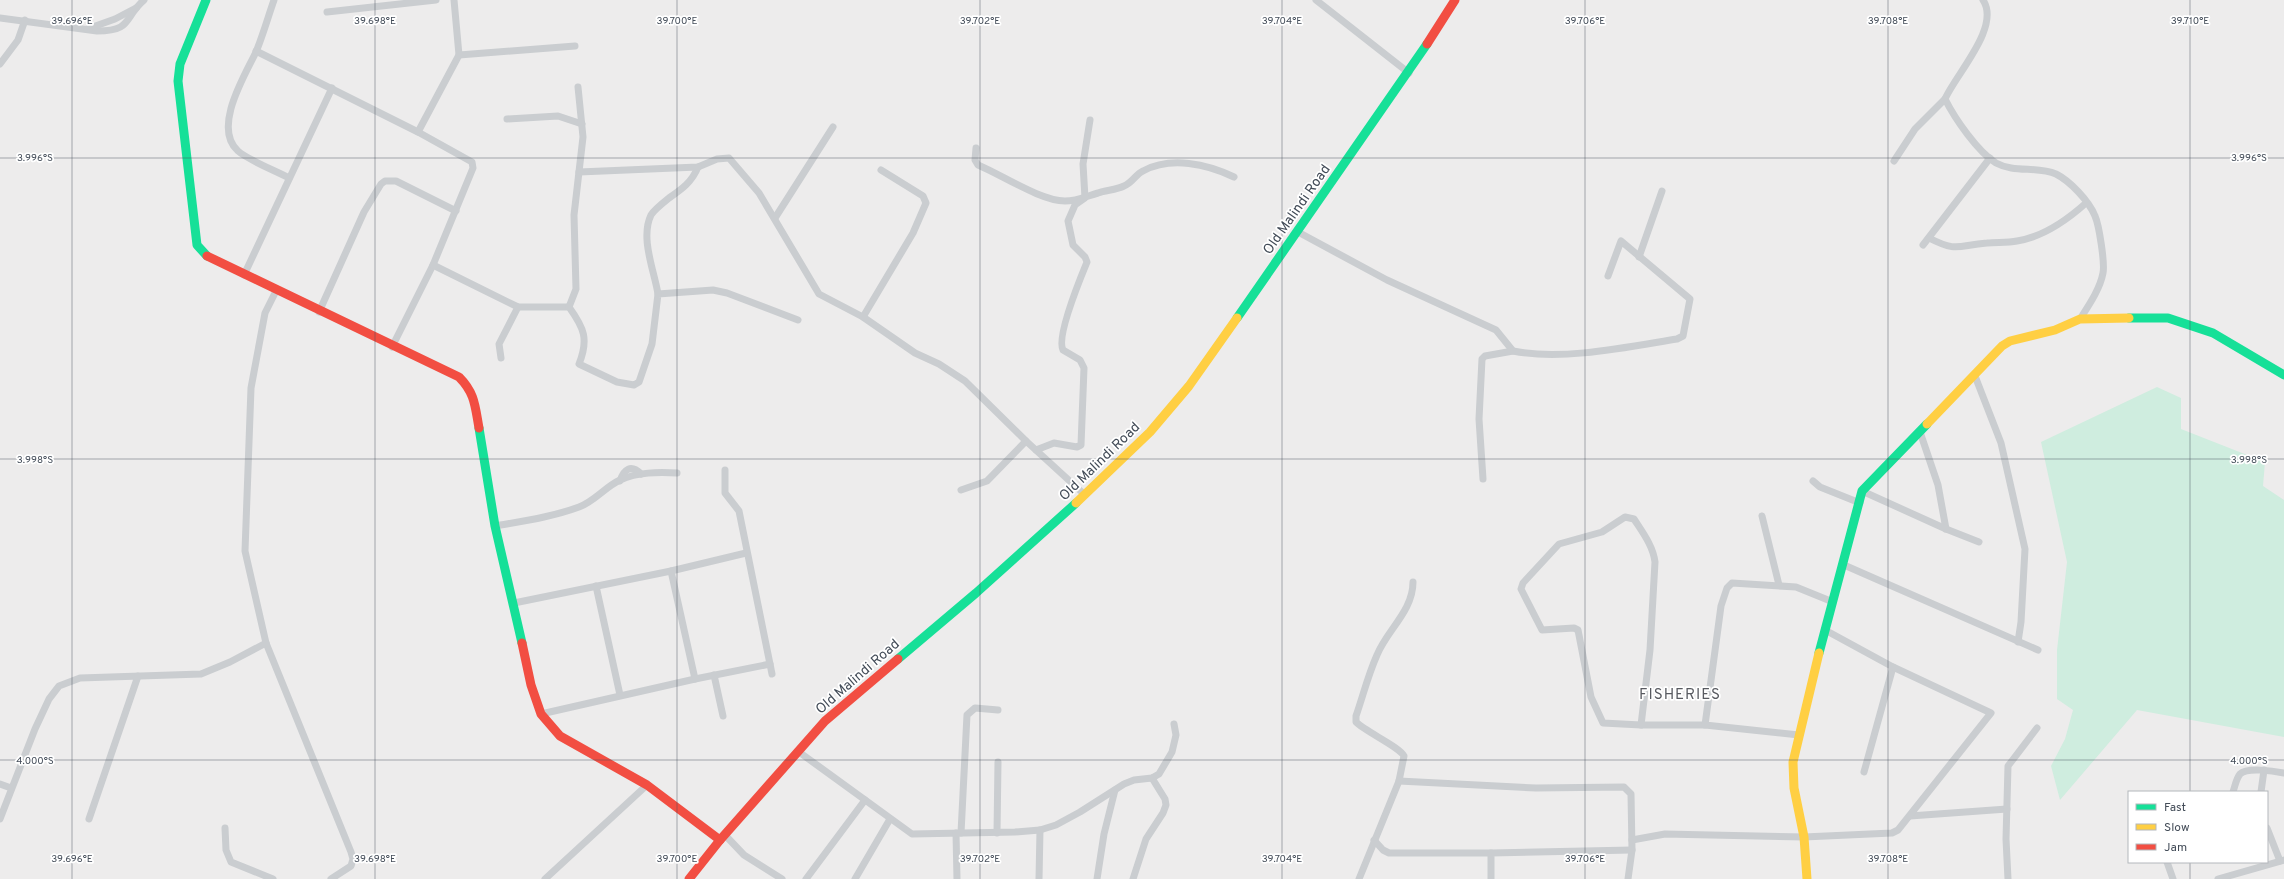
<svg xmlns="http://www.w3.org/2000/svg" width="2284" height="879" viewBox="0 0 2284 879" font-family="Overpass,sans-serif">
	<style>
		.green { fill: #cfeddf }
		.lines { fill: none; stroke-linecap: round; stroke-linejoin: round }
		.street { stroke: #cacdd0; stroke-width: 7 }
		.fast { stroke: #16e098; stroke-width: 9 }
		.slow { stroke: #ffcf43; stroke-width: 9 }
		.jam { stroke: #f24e42; stroke-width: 9 }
		.ticks { fill: none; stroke: #434c58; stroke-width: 1; stroke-opacity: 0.45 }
		.labels { text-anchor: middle; stroke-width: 3.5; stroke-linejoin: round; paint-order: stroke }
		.street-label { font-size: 14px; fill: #434c58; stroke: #fff }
		.neighbourhood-label { font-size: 15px; letter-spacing: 1px; fill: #585a60; stroke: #fff }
		.ticks-label { font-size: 10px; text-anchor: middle; fill: #434c58; stroke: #fff; stroke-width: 3.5; stroke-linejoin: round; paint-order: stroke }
	</style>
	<rect width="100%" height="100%" fill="#edecec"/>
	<polygon class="green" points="2157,387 2181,398 2181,429 2265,462 2263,486 2284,500 2284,737 2137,710 2060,800 2051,766 2065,739 2073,710 2057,699 2057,650 2067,562 2041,442"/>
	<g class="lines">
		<g class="street">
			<path d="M274,0C268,17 263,35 256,52C245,75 212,128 238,151C248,160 276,171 289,178"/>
			<polyline points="1316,0 1409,73"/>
			<path d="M1983,0C2001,27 1956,74 1945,99C1955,119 1978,152 1996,163C2014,173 2037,166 2056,174C2070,181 2089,201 2095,216C2099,225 2105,263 2103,273C2100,289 2089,305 2080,319"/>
			<polyline points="327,12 436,0"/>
			<path d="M0,18L97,31C133,31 123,18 144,0"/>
			<polyline points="87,29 115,19 136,8"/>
			<polyline points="256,51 418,132 472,162 473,168 433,265 392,347"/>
			<polyline points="459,55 575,46"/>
			<polyline points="0,64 18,40 25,20"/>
			<polyline points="507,119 558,116 582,124"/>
			<polyline points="418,132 459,55 454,0"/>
			<path d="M976,148L975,160L978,165C1002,175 1041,201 1065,201C1077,201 1087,196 1098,193C1106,190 1116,190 1124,186C1132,183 1136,174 1143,171C1171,156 1207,164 1234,177"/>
			<polyline points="1894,161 1915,129 1945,99"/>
			<polyline points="579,172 698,167 717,159 729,158 759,193 819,294 863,317 915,353 939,364 965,381 1026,441"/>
			<polyline points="775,218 833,127"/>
			<path d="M1298,232L1387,280L1496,330L1513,351C1562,361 1628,347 1677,339L1683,336L1690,299L1621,241L1608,276"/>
			<path d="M1929,238C1958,253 1958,245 1987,243C1997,242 2007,243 2017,241C2043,237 2067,220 2086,203"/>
			<polyline points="1923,245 1990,158"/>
			<polyline points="1639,257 1662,191"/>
			<path d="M433,265L518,307H569C584,328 589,339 579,364L617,382L634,385L639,382L652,344L658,294L713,290L727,293L798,320"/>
			<polyline points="244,275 332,88"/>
			<polyline points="276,291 265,313 251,388 245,551 266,643 351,852 353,859 351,866 331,879"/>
			<path d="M658,294C654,270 640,238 651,215C654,210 664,202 669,198C682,189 692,182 698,167"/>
			<polyline points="569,307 576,289 574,215 583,137 578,87"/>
			<polyline points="319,312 364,212 381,184 385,181 396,181 456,211"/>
			<polyline points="863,317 913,233 926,203 923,196 881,170"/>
			<polyline points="501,358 499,344 518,307"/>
			<polyline points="1975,376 2001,443 2025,549 2021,622 2018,642"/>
			<polyline points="1920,432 1938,485 1946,529"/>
			<path d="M1036,450L1054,443L1077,447L1081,445L1084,368L1080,360L1063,350C1056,337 1080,279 1087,262L1085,257L1073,245L1068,221L1075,205L1085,198L1083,164L1090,120"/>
			<polyline points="1483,479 1479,419 1482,359 1485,356 1513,351"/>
			<path d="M620,481C624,469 631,464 641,474"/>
			<polyline points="1813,481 1820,487 1860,503"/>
			<polyline points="961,490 987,481 1026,441 1085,495"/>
			<polyline points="1862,491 1946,529 1979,542"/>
			<polyline points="1762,516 1779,585"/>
			<path d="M1625,517L1634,519C1643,533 1653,546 1655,562L1650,650L1641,725L1603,723L1591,697L1578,630L1574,628L1542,630L1521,589L1523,583L1559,544L1602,532Z"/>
			<path d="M495,526C523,521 552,517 579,507C595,501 605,487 620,480C638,472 658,472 677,473"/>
			<polyline points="1844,565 2038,650"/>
			<polyline points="671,571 695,679"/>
			<polyline points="596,586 620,695"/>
			<polyline points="514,603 671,571 746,553"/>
			<polyline points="770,664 772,674"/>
			<polyline points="714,675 723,716"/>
			<polyline points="541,714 695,679 770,664 739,511 725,493 725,470"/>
			<polyline points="1641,725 1705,725"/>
			<polyline points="1799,735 1705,725 1721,606 1727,588 1732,583 1796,587 1833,602"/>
			<polyline points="799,752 912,834 1015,832 1040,830 1056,825 1080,812 1124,784 1134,780 1152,778 1159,774 1172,752 1176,735 1174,724"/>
			<polyline points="1864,772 1893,667"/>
			<polyline points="1399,781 1536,788 1624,787 1631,794 1632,850 1628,879"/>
			<polyline points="0,784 11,788"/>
			<path d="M2233,792C2235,786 2236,779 2240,774C2247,767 2274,771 2284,773"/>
			<polyline points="2261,792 2264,770"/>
			<polyline points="1910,816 2007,809"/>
			<polyline points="0,819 35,729 49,699 59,686 80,678 201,674 230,662 266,643"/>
			<polyline points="89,819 138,676"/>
			<polyline points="225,828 226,850 231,862 273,879"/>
			<polyline points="2267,828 2280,861"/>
			<polyline points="956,833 957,879"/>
			<polyline points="961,833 967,715 975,708 998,710"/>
			<polyline points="997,833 998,762"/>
			<polyline points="725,835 744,855 782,879"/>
			<polyline points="1374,840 1383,850 1389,853 1491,853"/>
			<polyline points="1632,840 1665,834 1804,837 1892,833 1898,830 1991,713 1893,667 1825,630"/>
			<polyline points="2167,862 2173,879"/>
			<polyline points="545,879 647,785"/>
			<polyline points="806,879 865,800"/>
			<polyline points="855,879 890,819"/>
			<polyline points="1039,879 1040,830"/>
			<polyline points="1097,879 1104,834 1115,790"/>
			<polyline points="1133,879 1146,839 1163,813 1166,805 1165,799 1152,778"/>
			<path d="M1359,879L1399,781L1404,756C1400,747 1366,732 1356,722V716C1363,696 1368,675 1377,655C1387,630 1413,611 1413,582"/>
			<polyline points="1491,879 1491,853 1632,850"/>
			<polyline points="2008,879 2006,839 2008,766 2037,728"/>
			<polyline points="2218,879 2284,860"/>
		</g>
		<g class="fast">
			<polyline points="206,0 180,64 178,81 197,245 207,256"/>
			<polyline points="1237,318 1427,44"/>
			<polyline points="2129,318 2168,318 2213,333 2284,375"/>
			<polyline points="479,428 495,526 522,643"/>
			<polyline points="1819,653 1862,491 1927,424"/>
			<polyline points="898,659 976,593 1076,503"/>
		</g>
		<g class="slow">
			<polyline points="1927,424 2002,346 2010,341 2055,330 2080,319 2129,318"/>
			<polyline points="1076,503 1150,432 1189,386 1237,318"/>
			<polyline points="1807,879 1804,837 1794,788 1793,762 1819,653"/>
		</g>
		<g class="jam">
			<polyline points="1427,44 1455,0"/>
			<path d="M207,256L459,377C475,393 475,406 479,428"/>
			<polyline points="522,643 531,685 541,714 560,736 647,785 720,840"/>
			<polyline points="689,879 720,840 825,721 898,659"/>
		</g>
	</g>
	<path class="ticks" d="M72,0V879M375,0V879M677,0V879M980,0V879M1282,0V879M1585,0V879M1888,0V879M2190,0V792M0,158H2284M0,459H2284M0,760H2284M2190,862V879"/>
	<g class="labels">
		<g class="street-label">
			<text transform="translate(1296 209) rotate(-55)" y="5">Old Malindi Road</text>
			<text transform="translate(1099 461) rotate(-44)" y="5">Old Malindi Road</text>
			<text transform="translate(857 676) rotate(-41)" y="5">Old Malindi Road</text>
		</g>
		<g class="neighbourhood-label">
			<text x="1680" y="699">FISHERIES</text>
		</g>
	</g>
	<g class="ticks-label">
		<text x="72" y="24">39.696°E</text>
		<text x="375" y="24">39.698°E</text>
		<text x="677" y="24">39.700°E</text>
		<text x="980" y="24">39.702°E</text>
		<text x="1282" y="24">39.704°E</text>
		<text x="1585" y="24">39.706°E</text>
		<text x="1888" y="24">39.708°E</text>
		<text x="2190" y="24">39.710°E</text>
		<text x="35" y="161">3.996°S</text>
		<text x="2249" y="161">3.996°S</text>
		<text x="35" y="463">3.998°S</text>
		<text x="2249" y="463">3.998°S</text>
		<text x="35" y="764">4.000°S</text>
		<text x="2249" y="764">4.000°S</text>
		<text x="72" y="862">39.696°E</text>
		<text x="375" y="862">39.698°E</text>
		<text x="677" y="862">39.700°E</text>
		<text x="980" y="862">39.702°E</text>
		<text x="1282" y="862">39.704°E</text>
		<text x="1585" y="862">39.706°E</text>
		<text x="1888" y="862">39.708°E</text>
	</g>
	<rect x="2128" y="791" width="140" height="72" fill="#ffffff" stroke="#b4b7bc"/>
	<rect x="2136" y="804" width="20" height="6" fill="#16e098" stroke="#b4b7bc"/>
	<text x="2164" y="811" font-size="12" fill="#434c58">Fast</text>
	<rect x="2136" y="824" width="20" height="6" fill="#ffcf43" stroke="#b4b7bc"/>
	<text x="2164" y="831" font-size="12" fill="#434c58">Slow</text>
	<rect x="2136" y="844" width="20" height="6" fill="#f24e42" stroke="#b4b7bc"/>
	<text x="2164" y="851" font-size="12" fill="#434c58">Jam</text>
</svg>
